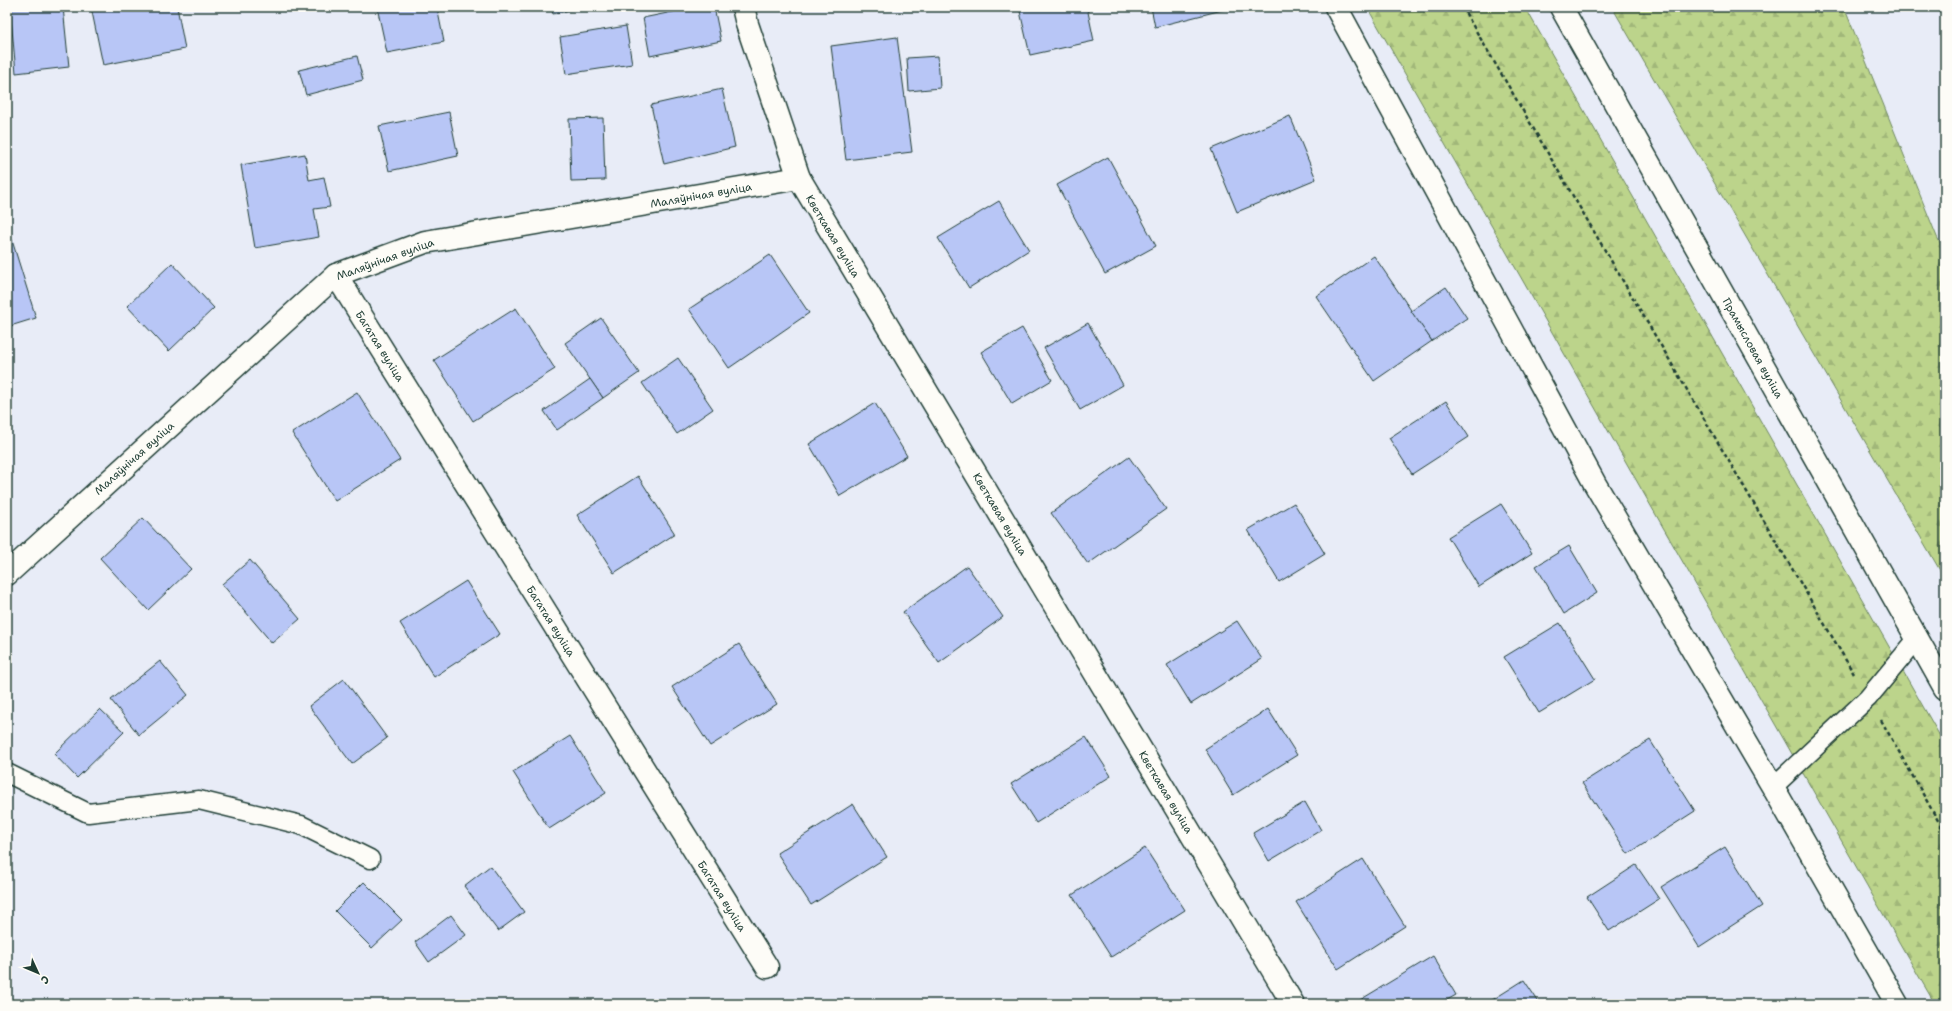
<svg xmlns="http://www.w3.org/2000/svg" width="1952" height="1011" viewBox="0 0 1952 1011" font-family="'Shantell Sans',sans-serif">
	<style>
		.forest { fill: url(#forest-firs); stroke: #6e8860 }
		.building { fill: #b8c6f6; stroke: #1f3d34 }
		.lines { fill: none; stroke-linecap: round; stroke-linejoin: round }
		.service-casing { stroke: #1f3d34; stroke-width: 21 }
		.minor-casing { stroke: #1f3d34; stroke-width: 25 }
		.secondary-casing { stroke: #1f3d34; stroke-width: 25 }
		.path { stroke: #1f3d34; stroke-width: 2.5; stroke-dasharray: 4 3; stroke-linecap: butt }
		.service { stroke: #fdfcf7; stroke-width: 18 }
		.minor { stroke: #fdfcf7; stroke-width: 22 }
		.secondary { stroke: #fdfcf7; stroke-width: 22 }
		.labels { text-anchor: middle; stroke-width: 3; stroke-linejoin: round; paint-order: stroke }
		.street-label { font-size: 11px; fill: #1f3d34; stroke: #fdfcf7 }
	</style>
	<defs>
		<pattern id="forest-firs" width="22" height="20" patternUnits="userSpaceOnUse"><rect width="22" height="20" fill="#bcd48b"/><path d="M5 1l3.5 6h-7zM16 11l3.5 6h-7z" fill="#a1b779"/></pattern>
	</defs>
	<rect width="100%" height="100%" fill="#e8ecf7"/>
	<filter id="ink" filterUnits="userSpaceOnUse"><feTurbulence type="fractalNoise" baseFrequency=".025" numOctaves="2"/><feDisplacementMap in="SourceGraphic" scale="8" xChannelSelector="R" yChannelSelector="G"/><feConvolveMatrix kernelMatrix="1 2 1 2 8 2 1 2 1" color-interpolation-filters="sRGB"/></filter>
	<g filter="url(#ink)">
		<g class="forest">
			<polygon points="1367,7 1525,7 1945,745 1945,1004 1935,1004 1907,956"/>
			<polygon points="1612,7 1844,7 1937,237 1945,252 1945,579"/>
		</g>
		<g class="building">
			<polygon points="10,7 63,7 69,67 16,73"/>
			<polygon points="91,7 177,7 185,49 103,65"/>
			<polygon points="377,7 437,7 444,42 387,53"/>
			<polygon points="551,7 582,7 553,14"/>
			<polygon points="697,7 714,7 721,41 650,56 643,18"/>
			<polygon points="1019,7 1087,7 1094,41 1030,55"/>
			<polygon points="1151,7 1234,7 1155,27"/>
			<polygon points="626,26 632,64 566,74 560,37"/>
			<polygon points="897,37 912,152 846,160 831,46"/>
			<polygon points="357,56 363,80 306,95 299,70"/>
			<polygon points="938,56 940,88 909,91 907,58"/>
			<polygon points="722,89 735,147 664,164 651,105"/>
			<polygon points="449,112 458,156 389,171 379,126"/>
			<polygon points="1290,116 1316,179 1237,212 1211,149"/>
			<polygon points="603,118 605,180 571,181 569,119"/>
			<polygon points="305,154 309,180 324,177 330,207 314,209 319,237 255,248 241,165"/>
			<polygon points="1108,157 1156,246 1105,274 1057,185"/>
			<polygon points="999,201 1029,250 969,288 938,238"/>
			<polygon points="11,237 36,318 7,327 7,239"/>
			<polygon points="770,255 809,313 729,368 689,309"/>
			<polygon points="1374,256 1432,341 1374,381 1316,296"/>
			<polygon points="172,263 214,308 169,351 127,306"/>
			<polygon points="1446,287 1467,318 1432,341 1411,311"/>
			<polygon points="516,308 555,369 473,421 434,360"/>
			<polygon points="601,318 639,373 603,398 565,343"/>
			<polygon points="1088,323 1123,385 1080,410 1044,348"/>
			<polygon points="1022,328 1052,380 1012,404 981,352"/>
			<polygon points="678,358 713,409 677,434 642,383"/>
			<polygon points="590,379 603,398 557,430 544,411"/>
			<polygon points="357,392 400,460 335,501 292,433"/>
			<polygon points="1446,401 1469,437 1412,474 1389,438"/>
			<polygon points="875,403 907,456 840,496 809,444"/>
			<polygon points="1129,457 1166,509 1088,564 1051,513"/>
			<polygon points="638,476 675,534 614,573 577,515"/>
			<polygon points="1294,503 1325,554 1279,582 1248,530"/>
			<polygon points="1501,504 1532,553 1479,587 1448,537"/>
			<polygon points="143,518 191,569 148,610 100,558"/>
			<polygon points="1569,546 1597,593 1564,614 1536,566"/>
			<polygon points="250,560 300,619 272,643 222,584"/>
			<polygon points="967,566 1003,617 939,663 903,612"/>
			<polygon points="466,581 500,634 434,677 400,623"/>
			<polygon points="1237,621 1262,659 1191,704 1167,665"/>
			<polygon points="1560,623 1595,679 1539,713 1504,657"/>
			<polygon points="739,644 777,704 710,746 672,687"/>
			<polygon points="160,661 188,695 139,735 111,700"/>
			<polygon points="344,679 387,738 352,764 309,706"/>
			<polygon points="100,709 124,732 77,778 54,754"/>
			<polygon points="1268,709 1297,755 1233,795 1205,749"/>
			<polygon points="570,736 606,793 549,829 513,772"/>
			<polygon points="1086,737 1111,776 1036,823 1011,784"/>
			<polygon points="1650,740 1695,811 1628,854 1582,783"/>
			<polygon points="1305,802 1321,830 1269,861 1253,833"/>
			<polygon points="853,804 887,857 811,905 777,853"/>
			<polygon points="1725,847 1762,906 1699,947 1661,887"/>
			<polygon points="1145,848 1185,910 1111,957 1072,895"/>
			<polygon points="1363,859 1405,926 1338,969 1296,902"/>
			<polygon points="1636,865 1659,899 1609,931 1587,897"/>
			<polygon points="490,866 524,912 498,931 464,886"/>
			<polygon points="364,882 402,920 372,948 335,911"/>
			<polygon points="451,915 466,935 429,962 415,942"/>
			<polygon points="1433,956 1456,995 1440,1004 1362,1004 1360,1000"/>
			<polygon points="1524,980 1540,1004 1486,1004"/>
		</g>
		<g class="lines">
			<defs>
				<g id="service">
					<polyline points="7,773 88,813 199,800 301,825 370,859"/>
					<polyline points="1773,787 1868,698 1917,639"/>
				</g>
				<g id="minor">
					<polyline points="743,7 747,24 799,178 1293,1004"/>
					<polyline points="1336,7 1595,484 1773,787 1897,1004"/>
					<polyline points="336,275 767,967"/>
					<polyline points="7,574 336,275 425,242 799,178"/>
				</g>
				<polyline id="secondary" points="1561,7 1945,688"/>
			</defs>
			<use href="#service" class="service-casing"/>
			<use href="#minor" class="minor-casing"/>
			<use href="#secondary" class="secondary-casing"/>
			<g class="path">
				<polyline points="1462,7 1854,674"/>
				<polyline points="1881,720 1945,833"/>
			</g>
			<use href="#service" class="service"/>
			<use href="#minor" class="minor"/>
			<use href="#secondary" class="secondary"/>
		</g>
	</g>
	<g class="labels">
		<g class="street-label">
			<text transform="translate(701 195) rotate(-10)" y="4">Маляўнічая вуліца</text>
			<text transform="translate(833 236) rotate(59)" y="4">Кветкавая вуліца</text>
			<text transform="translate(385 259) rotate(-20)" y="4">Маляўнічая вуліца</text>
			<text transform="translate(380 346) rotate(58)" y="4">Багатая вуліца</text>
			<text transform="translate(1753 348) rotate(61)" y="4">Прамысловая вуліца</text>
			<text transform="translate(134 458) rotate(-42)" y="4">Маляўнічая вуліца</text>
			<text transform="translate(1000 514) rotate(59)" y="4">Кветкавая вуліца</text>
			<text transform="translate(551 621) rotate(58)" y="4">Багатая вуліца</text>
			<text transform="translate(1166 792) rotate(59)" y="4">Кветкавая вуліца</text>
			<text transform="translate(722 896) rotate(58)" y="4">Багатая вуліца</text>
		</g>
	</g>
	<rect width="1952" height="1011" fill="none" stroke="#fdfcf7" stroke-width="24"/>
	<rect x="12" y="12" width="1928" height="987" fill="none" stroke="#1f3d34" stroke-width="1.5" filter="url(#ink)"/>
	<g transform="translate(38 973) rotate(134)" stroke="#fdfcf7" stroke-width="3" paint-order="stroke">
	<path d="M0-3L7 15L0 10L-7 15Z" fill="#1f3d34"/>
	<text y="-6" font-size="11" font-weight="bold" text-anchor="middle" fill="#1f3d34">С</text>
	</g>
</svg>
